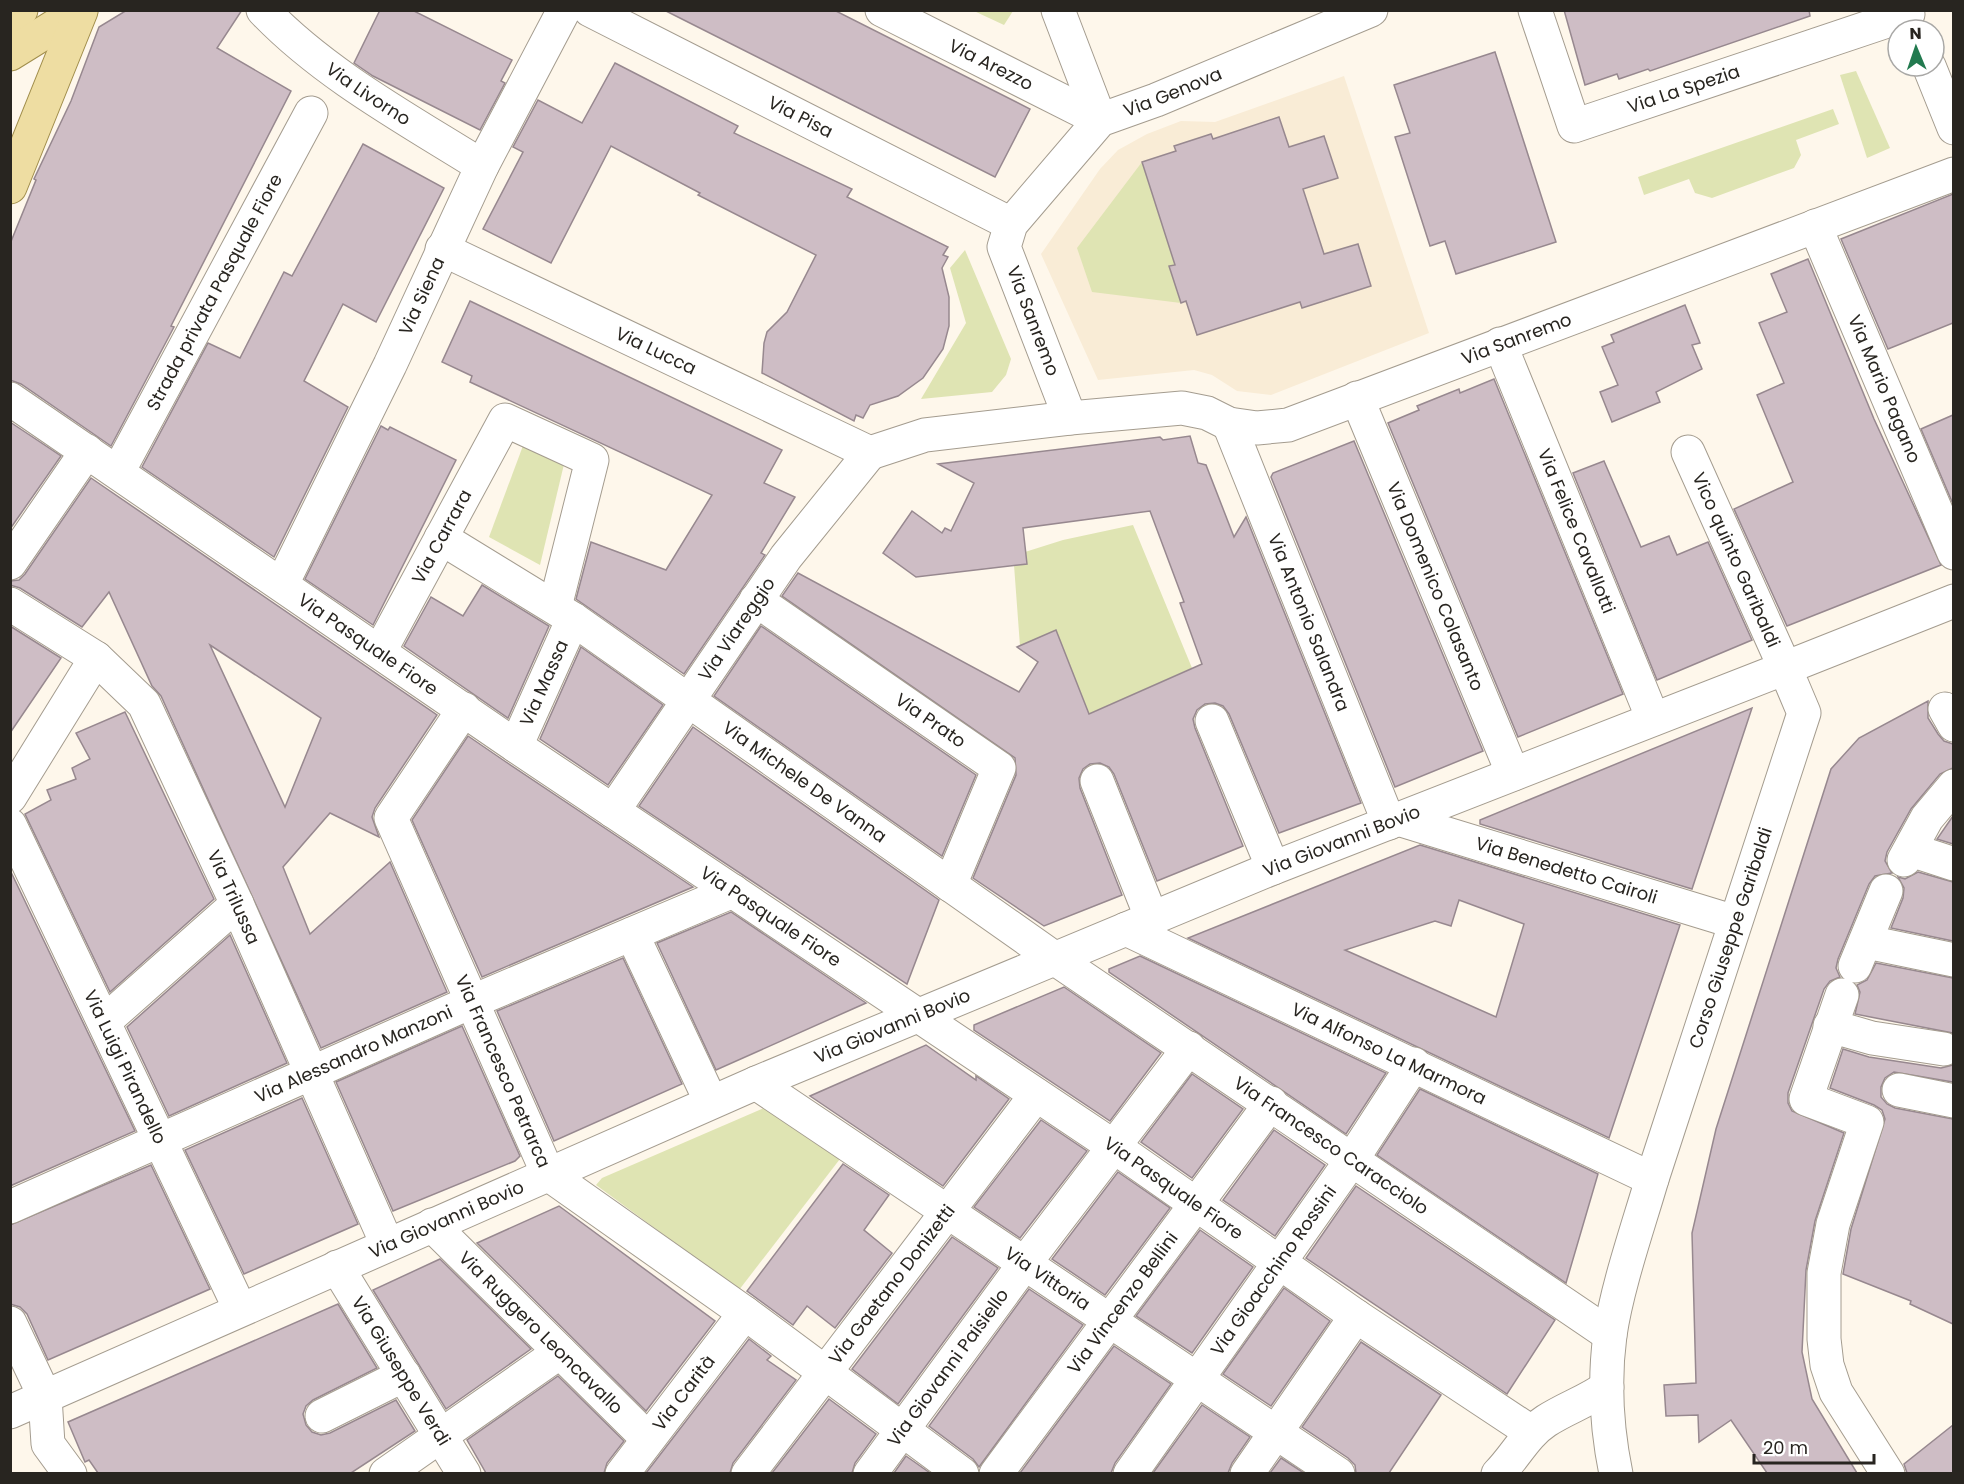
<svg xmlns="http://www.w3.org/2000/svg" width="1964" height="1484" viewBox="0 0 1964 1484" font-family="Poppins,sans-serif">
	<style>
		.built { fill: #f9ecd6 }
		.green { fill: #dfe4b3 }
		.building { fill: #cebdc5; stroke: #97888f; stroke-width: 1.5; fill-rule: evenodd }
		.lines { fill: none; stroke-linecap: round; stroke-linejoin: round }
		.minor-casing { stroke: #a49c8f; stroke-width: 35 }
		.major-casing { stroke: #a18e4c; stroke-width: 35 }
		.minor { stroke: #fff; stroke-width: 33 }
		.major { stroke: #eedda2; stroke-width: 33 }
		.labels { text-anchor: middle; stroke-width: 4.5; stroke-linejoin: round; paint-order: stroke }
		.street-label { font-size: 18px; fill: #282520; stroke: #fff }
	</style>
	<rect width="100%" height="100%" fill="#fef7eb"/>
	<polygon class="built" points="1344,76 1429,333 1271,395 1237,391 1212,375 1194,370 1098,380 1041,254 1100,169 1118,150 1147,134 1181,121 1215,122"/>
	<g class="green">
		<polygon points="974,11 1013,10 1013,11 1004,25"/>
		<polygon points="1856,71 1890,148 1867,158 1840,75"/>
		<polygon points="1833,109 1839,124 1796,140 1801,155 1794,168 1712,198 1695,193 1689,179 1644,195 1638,177"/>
		<polygon points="1142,162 1175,265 1170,266 1182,288 1176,290 1181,303 1092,292 1077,248"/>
		<polygon points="965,250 1011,359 1006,375 992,392 921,399 966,323 950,268"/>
		<polygon points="524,443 565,460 540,565 489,537"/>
		<polygon points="1133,525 1192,668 1089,714 1056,630 1020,646 1014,565 1027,564 1025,552 1063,540"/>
		<polygon points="773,1104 843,1155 739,1290 596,1185 602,1178"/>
	</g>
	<g class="building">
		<polygon points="127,10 242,10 217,48 291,91 171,326 174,327 111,446 21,384 10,380 10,244 36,180 34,179 71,101 99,27"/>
		<polygon points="380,10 412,10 512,60 501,81 505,83 480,130 373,76 354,63"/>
		<polygon points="664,10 834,10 1030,109 995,177"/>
		<polygon points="1564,10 1809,10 1810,16 1650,71 1648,69 1619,79 1617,74 1585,85"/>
		<polygon points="1495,52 1556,242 1456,274 1445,241 1430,246 1395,137 1410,133 1394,85"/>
		<polygon points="615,63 738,126 734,133 852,189 847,197 948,247 943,255 948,257 942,268 949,297 949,326 943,349 923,378 898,396 870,405 863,418 856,415 854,421 762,373 764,343 767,332 787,312 816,255 698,195 700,193 611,146 551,263 483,229 523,152 513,147 538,100 582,123"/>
		<polygon points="1279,117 1289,147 1324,136 1338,178 1303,189 1324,254 1358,244 1371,286 1302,308 1300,302 1197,335 1186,301 1181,303 1169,266 1175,265 1142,162 1176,151 1174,146 1211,134 1213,139"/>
		<polygon points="363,144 444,188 376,322 343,304 304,381 348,407 274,557 142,467 208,343 240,358 284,272 292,276"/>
		<polygon points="1953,194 1953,323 1888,349 1841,239"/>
		<polygon points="1808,259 1874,419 1941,565 1787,626 1734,509 1793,482 1757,395 1784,383 1759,323 1787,312 1771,274"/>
		<polygon points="470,301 782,450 764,483 795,497 761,553 765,555 684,674 576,599 591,542 666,570 712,495 470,382 472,376 442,362"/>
		<polygon points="1685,305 1700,343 1692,345 1702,369 1656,392 1660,402 1612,422 1600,392 1618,385 1602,347 1614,342 1611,335"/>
		<polygon points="1494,379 1623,694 1518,737 1388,423 1419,410 1417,406 1459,389 1460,393"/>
		<polygon points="1953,415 1953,504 1921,429"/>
		<polygon points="10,422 61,456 10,529"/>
		<polygon points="381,426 388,430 390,427 456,460 373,625 305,579"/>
		<polygon points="1190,436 1198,463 1206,465 1234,537 1246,517 1361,803 1279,833 1229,714 1223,706 1215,703 1205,704 1197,710 1193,719 1195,728 1243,846 1157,881 1114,774 1109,767 1100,763 1090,764 1083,769 1079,778 1080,788 1122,895 1044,926 973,878 1016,775 1015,758 782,596 798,573 1019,692 1038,662 1017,647 1056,630 1089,714 1202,664 1180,603 1184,602 1150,511 1023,528 1027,564 916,577 883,553 912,511 942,533 945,528 951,531 974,483 938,464 1160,437 1163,440"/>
		<polygon points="1354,441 1483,751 1395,787 1271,477 1273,473"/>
		<polygon points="1604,461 1641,547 1669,536 1677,555 1708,542 1752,640 1657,680 1573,473"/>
		<path d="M91,478L437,715L375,808L372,817L379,837L330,813L283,867L310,934L390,862L447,992L321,1048L161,696L152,686L109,592L82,627L20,588L10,585V581L19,580L25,574ZM210,645L321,718L285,807Z"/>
		<polygon points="482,585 549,626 508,718 404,646 431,597 463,616"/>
		<polygon points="10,626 61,658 10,733"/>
		<polygon points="761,626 976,775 942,856 714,696"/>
		<polygon points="581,647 663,705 608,785 540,739"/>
		<polygon points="1928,701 1928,718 1938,734 1944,741 1953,744 1953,768 1940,774 1911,809 1887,852 1885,861 1892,873 1875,876 1869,884 1838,959 1836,968 1840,977 1830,981 1824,989 1788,1093 1788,1103 1792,1111 1844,1133 1815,1221 1806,1270 1802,1352 1812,1399 1857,1473 1767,1473 1731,1420 1699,1442 1698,1415 1666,1416 1664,1385 1696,1383 1692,1233 1716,1129 1831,769 1859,738"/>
		<polygon points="1752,708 1692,889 1480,824 1480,820"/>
		<polygon points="125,712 214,899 110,992 25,814 51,800 47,790 76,779 72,768 90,759 76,733"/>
		<polygon points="693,727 939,900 907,984 639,806"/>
		<polygon points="468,736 506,762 693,887 482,977 412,820"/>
		<polygon points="1953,816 1953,844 1937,839"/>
		<path d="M1420,845L1680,925L1609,1138L1188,938ZM1459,900L1524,924L1496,1017L1345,950L1435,921L1451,926Z"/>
		<polygon points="10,870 135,1131 10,1186"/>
		<polygon points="1918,872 1953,882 1953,941 1891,928 1903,898 1904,888 1898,877 1905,879"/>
		<polygon points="731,912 866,1003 716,1070 657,943"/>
		<polygon points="230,935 287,1063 169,1116 127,1027"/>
		<polygon points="1140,956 1386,1073 1346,1134 1109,972 1109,969"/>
		<polygon points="623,958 682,1084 554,1141 497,1011"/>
		<polygon points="1876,963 1953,978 1953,1033 1855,1014 1860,992 1857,985 1867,980"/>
		<polygon points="1064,987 1161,1053 1110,1121 974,1030 974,1025"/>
		<polygon points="462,1026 520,1156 515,1161 393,1211 336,1082"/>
		<polygon points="926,1045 976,1080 976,1076 1009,1099 943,1186 810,1096"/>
		<polygon points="1843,1049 1869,1057 1941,1068 1953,1065 1953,1082 1894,1072 1885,1078 1881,1087 1881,1097 1887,1104 1895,1108 1953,1119 1953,1324 1910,1304 1911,1301 1843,1274 1851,1229 1885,1119 1882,1110 1874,1105 1830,1088"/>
		<polygon points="1192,1074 1243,1109 1192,1178 1141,1142"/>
		<polygon points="1420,1089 1598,1174 1566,1283 1377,1155"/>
		<polygon points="302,1098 358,1224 244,1274 185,1150"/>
		<polygon points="1041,1120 1087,1151 1020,1238 974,1207"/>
		<polygon points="1274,1130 1325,1165 1275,1236 1223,1200"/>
		<polygon points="843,1164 889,1195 864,1230 892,1253 835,1328 807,1306 793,1325 747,1291"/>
		<polygon points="151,1165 210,1289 48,1360 27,1314 20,1307 10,1304 10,1225"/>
		<polygon points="1118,1172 1170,1208 1105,1295 1052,1259"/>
		<polygon points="1356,1186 1555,1320 1507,1394 1306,1258"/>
		<polygon points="559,1206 715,1321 646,1411 477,1243"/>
		<polygon points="1200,1230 1253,1267 1192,1353 1136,1316"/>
		<polygon points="952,1237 998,1268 898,1404 852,1369"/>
		<polygon points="440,1259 531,1349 446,1409 373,1290"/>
		<polygon points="1284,1288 1330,1321 1271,1406 1223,1374"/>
		<polygon points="1029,1289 1083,1325 979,1467 973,1459 929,1426"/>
		<polygon points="338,1304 377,1368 313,1400 306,1406 303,1414 306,1425 312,1432 321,1435 330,1433 396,1400 415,1431 351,1473 98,1473 89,1460 85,1462 68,1422"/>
		<polygon points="749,1339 771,1356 767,1360 796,1380 733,1463 730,1473 646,1473"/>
		<polygon points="1361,1342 1441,1395 1389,1473 1356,1473 1355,1465 1348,1458 1302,1427"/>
		<polygon points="1114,1346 1171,1384 1115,1463 1111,1473 1020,1473"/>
		<polygon points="558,1376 624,1441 607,1463 604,1473 486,1473 467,1440"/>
		<polygon points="829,1399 876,1434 855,1463 852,1473 772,1473"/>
		<polygon points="1202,1405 1250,1437 1232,1463 1228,1473 1153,1473"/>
		<polygon points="1953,1425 1953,1473 1907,1473 1904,1464"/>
		<polygon points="906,1456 930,1473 894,1473"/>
		<polygon points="1281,1458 1304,1473 1270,1473"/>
	</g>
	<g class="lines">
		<defs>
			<g id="minor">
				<path id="s1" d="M263,10C324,74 407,119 482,166"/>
				<path id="s2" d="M590,10L1011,224"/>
				<path id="s3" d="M882,10L1100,120"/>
				<polyline points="1058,10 1100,120"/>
				<path id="s4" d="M1535,10L1574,126L1908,14"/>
				<polyline points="1929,66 1954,128"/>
				<path id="s5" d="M1815,226L1954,553"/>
				<path id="s6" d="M442,249L870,453"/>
				<path id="s7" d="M1500,344L1653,719"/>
				<path id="s8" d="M1357,398L1513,774"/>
				<path id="s9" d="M10,399L516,746L1113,1146L1356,1316L1531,1432"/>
				<path id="s10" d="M1070,418L1004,247L1011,224L1100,120L1156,100L1371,10"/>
				<path id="s11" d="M1229,424L1389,823"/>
				<path id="s12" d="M870,453L925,435L1070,418L1182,408L1207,413L1229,424L1257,428L1288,425L1954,174"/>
				<path id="s13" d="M118,472L311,113"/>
				<path id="s14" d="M441,538L573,619L1054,958L1610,1335"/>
				<polyline points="10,563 87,451"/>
				<path id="s15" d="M282,584L390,365L482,166L564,10"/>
				<path id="s16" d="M756,600L999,768L950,885"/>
				<path id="s17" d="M10,604L96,658L144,704L237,904L387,1244"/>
				<path id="s18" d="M380,651L505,420L592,460L555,607"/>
				<path id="s19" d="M464,709L391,818L548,1174L745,1313L962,1474"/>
				<polyline points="1945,709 1954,725"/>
				<polyline points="1212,721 1273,868"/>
				<path id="s20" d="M516,746L573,619"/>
				<polyline points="1097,781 1152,919"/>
				<polyline points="10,797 96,658"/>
				<path id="s21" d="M613,811L786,557L870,453"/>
				<path id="s22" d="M1398,819L1735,922"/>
				<path id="s23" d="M10,825L240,1309"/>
				<polyline points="1911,850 1954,864"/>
				<polyline points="1904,860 1927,818 1954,786"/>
				<path id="s24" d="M1126,929L1652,1179"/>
				<polyline points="632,934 711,1102"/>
				<polyline points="1867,942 1954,960"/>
				<polyline points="1855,966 1886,891"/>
				<polyline points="1842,995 1806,1099 1867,1122 1833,1224 1824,1273 1824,1339 1827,1365 1836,1392 1888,1474"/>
				<polyline points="105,1021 237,904"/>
				<polyline points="1830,1026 1872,1038 1944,1049"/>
				<path id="s25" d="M756,1083L1338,1474"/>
				<polyline points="1899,1090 1954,1101"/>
				<path id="s26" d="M10,1207L471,1002L733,891"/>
				<path id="s27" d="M432,1225L648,1439"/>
				<path id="s28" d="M337,1267L464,1474"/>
				<polyline points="10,1323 45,1397 48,1444 70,1474"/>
				<path id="s29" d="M10,1412L756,1083L1273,868L1785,668L1688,452"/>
				<polyline points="322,1416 404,1375"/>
				<polyline points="386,1474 560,1352"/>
				<path id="s30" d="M622,1474L745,1313"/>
				<path id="s31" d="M748,1474L1036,1095"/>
				<path id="s32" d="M870,1474L1025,1263L1189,1048"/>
				<path id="s33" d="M996,1474L1271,1103"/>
				<path id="s34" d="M1130,1474L1353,1158L1414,1064"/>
				<polyline points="1247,1474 1356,1316"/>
				<path d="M1498,1474C1515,1457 1526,1434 1546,1421C1566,1408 1588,1401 1607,1387"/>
				<path id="s35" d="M1616,1474C1607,1430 1604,1380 1610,1335C1617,1287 1638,1227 1652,1179L1804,713L1785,668L1954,601"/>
			</g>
			<g id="major">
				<polyline points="10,24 21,10"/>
				<polyline points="10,54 81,10"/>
				<polyline points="10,187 81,11"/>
			</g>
		</defs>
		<use href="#minor" class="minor-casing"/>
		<use href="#major" class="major-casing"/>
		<use href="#minor" class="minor"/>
		<use href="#major" class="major"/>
	</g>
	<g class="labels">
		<g class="street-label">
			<text dy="6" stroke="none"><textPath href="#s3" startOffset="122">Via Arezzo</textPath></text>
			<text dy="6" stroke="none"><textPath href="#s4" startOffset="238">Via La Spezia</textPath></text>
			<text dy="6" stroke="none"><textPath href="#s10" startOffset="422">Via Genova</textPath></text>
			<text dy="6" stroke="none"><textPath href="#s1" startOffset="135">Via Livorno</textPath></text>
			<text dy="6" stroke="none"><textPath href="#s2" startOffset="236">Via Pisa</textPath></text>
			<text dy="6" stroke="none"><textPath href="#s13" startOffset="204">Strada privata Pasquale Fiore</textPath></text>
			<text dy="6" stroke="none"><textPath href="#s15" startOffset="320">Via Siena</textPath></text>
			<text transform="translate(1033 321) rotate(69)" y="6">Via Sanremo</text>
			<text dy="6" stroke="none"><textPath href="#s12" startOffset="670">Via Sanremo</textPath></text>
			<text dy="6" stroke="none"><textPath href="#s6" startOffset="237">Via Lucca</textPath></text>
			<text dy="6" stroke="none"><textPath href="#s5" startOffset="177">Via Mario Pagano</textPath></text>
			<text dy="6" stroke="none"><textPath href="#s7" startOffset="202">Via Felice Cavallotti</textPath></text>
			<text dy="6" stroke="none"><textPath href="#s18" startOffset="130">Via Carrara</textPath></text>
			<text transform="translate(1736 560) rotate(66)" y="6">Vico quinto Garibaldi</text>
			<text dy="6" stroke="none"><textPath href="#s8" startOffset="204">Via Domenico Colasanto</textPath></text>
			<text dy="6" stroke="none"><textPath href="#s11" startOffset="214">Via Antonio Salandra</textPath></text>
			<text dy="6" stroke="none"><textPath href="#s21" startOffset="220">Via Viareggio</textPath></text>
			<text dy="6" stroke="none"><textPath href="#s9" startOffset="434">Via Pasquale Fiore</textPath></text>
			<text dy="6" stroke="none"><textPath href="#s20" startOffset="69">Via Massa</textPath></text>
			<text dy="6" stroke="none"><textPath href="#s16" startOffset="212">Via Prato</textPath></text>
			<text dy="6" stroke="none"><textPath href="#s14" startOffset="438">Via Michele De Vanna</textPath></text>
			<text dy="6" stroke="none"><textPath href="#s29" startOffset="1449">Via Giovanni Bovio</textPath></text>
			<text dy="6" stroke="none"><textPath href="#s22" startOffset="176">Via Benedetto Cairoli</textPath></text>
			<text dy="6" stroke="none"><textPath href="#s17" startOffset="381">Via Trilussa</textPath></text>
			<text dy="6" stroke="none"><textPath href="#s9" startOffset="920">Via Pasquale Fiore</textPath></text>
			<text dy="6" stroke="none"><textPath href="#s35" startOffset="555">Corso Giuseppe Garibaldi</textPath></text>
			<text dy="6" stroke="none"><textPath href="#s29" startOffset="963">Via Giovanni Bovio</textPath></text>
			<text dy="6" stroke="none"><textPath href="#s24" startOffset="291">Via Alfonso La Marmora</textPath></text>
			<text dy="6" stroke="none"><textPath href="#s26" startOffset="376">Via Alessandro Manzoni</textPath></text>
			<text dy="6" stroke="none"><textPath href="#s23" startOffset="268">Via Luigi Pirandello</textPath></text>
			<text dy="6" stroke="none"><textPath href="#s19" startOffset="408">Via Francesco Petrarca</textPath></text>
			<text dy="6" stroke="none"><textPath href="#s14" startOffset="1078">Via Francesco Caracciolo</textPath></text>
			<text dy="6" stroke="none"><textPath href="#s9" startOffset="1406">Via Pasquale Fiore</textPath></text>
			<text dy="6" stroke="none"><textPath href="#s29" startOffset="477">Via Giovanni Bovio</textPath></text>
			<text dy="6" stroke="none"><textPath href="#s34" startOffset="249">Via Gioacchino Rossini</textPath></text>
			<text dy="6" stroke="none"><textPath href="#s25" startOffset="351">Via Vittoria</textPath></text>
			<text dy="6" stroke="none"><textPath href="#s31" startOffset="238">Via Gaetano Donizetti</textPath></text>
			<text dy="6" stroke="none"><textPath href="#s33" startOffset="213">Via Vincenzo Bellini</textPath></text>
			<text dy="6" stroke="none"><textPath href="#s27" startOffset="153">Via Ruggero Leoncavallo</textPath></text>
			<text dy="6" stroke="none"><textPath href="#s32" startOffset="132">Via Giovanni Paisiello</textPath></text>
			<text dy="6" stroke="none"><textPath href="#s28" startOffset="122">Via Giuseppe Verdi</textPath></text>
			<text dy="6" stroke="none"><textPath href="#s30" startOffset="102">Via Carità</textPath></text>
		</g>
	</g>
	<rect width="1964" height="1484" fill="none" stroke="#282520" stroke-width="24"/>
	<g transform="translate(1916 48) rotate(358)"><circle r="28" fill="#ffffff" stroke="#a9a8a6" stroke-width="1.5"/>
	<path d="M0-4.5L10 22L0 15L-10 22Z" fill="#227a4f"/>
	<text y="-9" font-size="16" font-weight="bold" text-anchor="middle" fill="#282520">N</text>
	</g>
	<path d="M1754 1454v9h120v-9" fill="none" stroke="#282520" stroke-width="3"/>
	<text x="1763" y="1454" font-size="18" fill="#282520" stroke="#ffffff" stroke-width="4.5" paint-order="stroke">20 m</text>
</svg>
